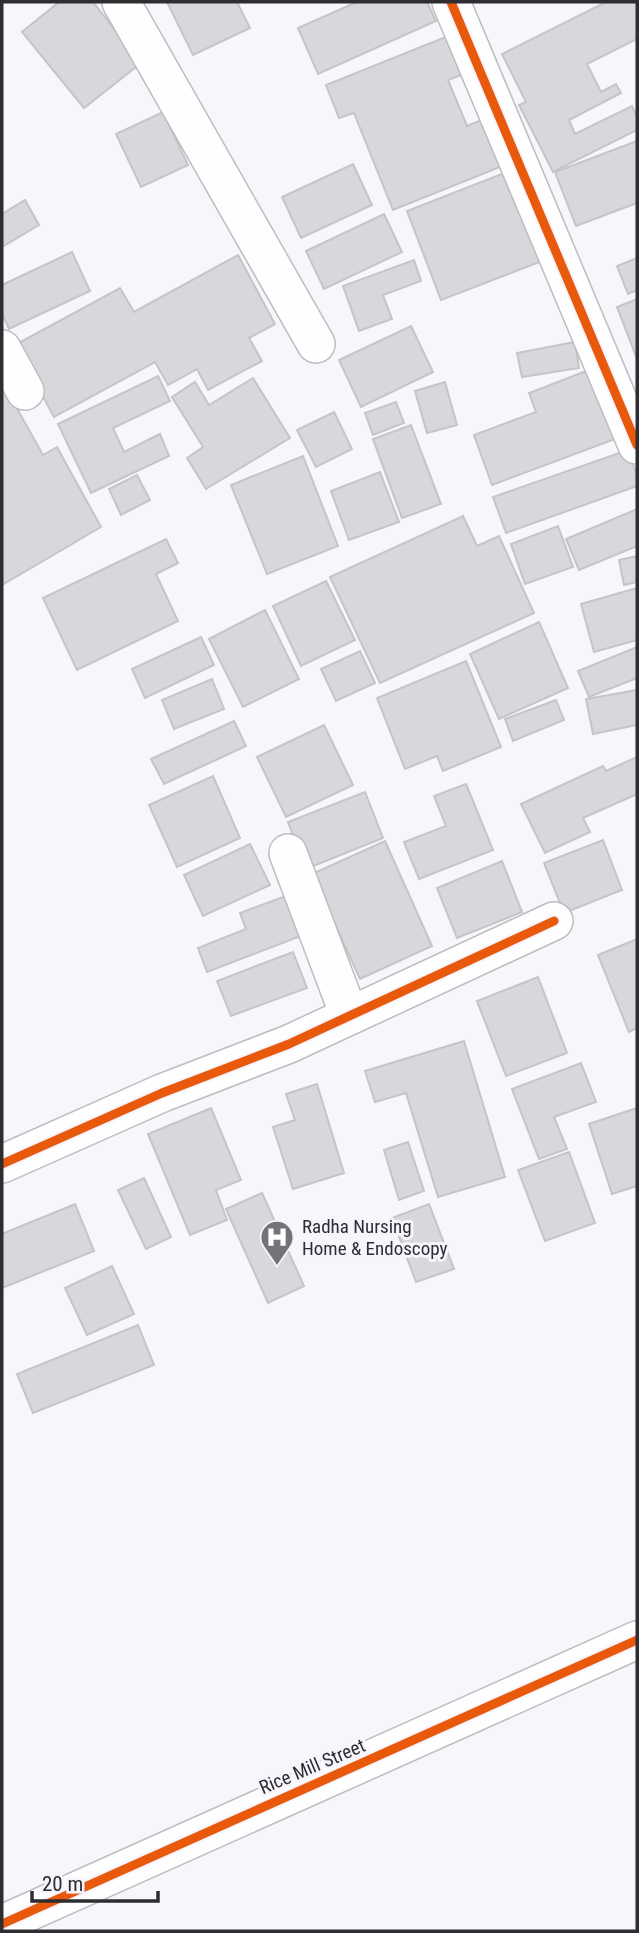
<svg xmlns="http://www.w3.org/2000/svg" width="639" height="1933" viewBox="0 0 639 1933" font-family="'Roboto Condensed',sans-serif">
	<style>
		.building { fill: #d9d7db; stroke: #c6c4c8; stroke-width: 2 }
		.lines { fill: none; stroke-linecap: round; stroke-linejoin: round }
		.street-casing { stroke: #bdbcc0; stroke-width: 40 }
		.street { stroke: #fefefe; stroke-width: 37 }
		.cycleway-casing { stroke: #f7f4fd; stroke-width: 13 }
		.cycleway { stroke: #e8590c; stroke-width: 9 }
		.labels { text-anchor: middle; stroke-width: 6; stroke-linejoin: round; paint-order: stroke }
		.poi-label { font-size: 19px; fill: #2e2d31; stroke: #f7f4fd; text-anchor: start }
		.street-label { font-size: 19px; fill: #2e2d31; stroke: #f7f4fd }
	</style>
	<rect width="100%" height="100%" fill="#f8f6fb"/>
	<g class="building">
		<polygon points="59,2 93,2 141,63 84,108 22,32"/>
		<polygon points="167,2 237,2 250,28 193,55"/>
		<polygon points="357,2 427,2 436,21 318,74 298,28"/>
		<polygon points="606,2 637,2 637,39 587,64 601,92 616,84 621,93 569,120 575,134 632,106 637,117 637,130 553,172 519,105 526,102 502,54"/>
		<polygon points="448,36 464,74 448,80 467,126 491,116 510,163 393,210 354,113 339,118 326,85"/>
		<polygon points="163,112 188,165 141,187 116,134"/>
		<polygon points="637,141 637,203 576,226 555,172"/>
		<polygon points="353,164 372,205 301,238 282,197"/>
		<polygon points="515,169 550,258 441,300 407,211"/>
		<polygon points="25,200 39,225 2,247 2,214"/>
		<polygon points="384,214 402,252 324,289 306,251"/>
		<polygon points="72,252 90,291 9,329 2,314 2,285"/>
		<polygon points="238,255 275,324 249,338 262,361 208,390 197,369 168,385 155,362 54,417 15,345 120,288 134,312"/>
		<polygon points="637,258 637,290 628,294 617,266"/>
		<polygon points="414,260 421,281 383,295 392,319 359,331 343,286"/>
		<polygon points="637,299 637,359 617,307"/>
		<polygon points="411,326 433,372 361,407 339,360"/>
		<polygon points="575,342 579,368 522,377 517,353"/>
		<polygon points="586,371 602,411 615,406 626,435 492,485 474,435 536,412 529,393"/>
		<polygon points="158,376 170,401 113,428 124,452 160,434 169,456 91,493 58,424"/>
		<polygon points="253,378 290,438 206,489 187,458 203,447 172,397 195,382 209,405"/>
		<polygon points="445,382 457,425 427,433 415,391"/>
		<polygon points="6,389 43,455 57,447 101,527 2,585 2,392"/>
		<polygon points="396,402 404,423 373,435 365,413"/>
		<polygon points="334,412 352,449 316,467 297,430"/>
		<polygon points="411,425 441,504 402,518 373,439"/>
		<polygon points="628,450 637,476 637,486 506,533 493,497"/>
		<polygon points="303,456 338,546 267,574 231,485"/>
		<polygon points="380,472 399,522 349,540 331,491"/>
		<polygon points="137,475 150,500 121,515 109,489"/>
		<polygon points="637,509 637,546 579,570 566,539"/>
		<polygon points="463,516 477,546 499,536 534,613 380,683 330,577"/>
		<polygon points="558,526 573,567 525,584 511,544"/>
		<polygon points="166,539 178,563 156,574 178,621 77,670 43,598"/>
		<polygon points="637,556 637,582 624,585 619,560"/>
		<polygon points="326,581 355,640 301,666 273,606"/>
		<polygon points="637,588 637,640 594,652 581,604"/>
		<polygon points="265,610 299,679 243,707 209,639"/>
		<polygon points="539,622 568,688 499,719 470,654"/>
		<polygon points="201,637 214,665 145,698 132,669"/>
		<polygon points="637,647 637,678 589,697 578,671"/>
		<polygon points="360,651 375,683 336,701 321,669"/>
		<polygon points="466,661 501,747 443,771 437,756 405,769 377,698"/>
		<polygon points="212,679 224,709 174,729 162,700"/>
		<polygon points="637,690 637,725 593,734 586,699"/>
		<polygon points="556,700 564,720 513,741 505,719"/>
		<polygon points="234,721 246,746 164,784 151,759"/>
		<polygon points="324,725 353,785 286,817 257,757"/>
		<polygon points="637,757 637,794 583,818 590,832 545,853 521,804 603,766 606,771"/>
		<polygon points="213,776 240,838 177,867 149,805"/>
		<polygon points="466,784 493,850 419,879 404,842 446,826 434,796"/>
		<polygon points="365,792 383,838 306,869 288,822"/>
		<polygon points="603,840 622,890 564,913 544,863"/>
		<polygon points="385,841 432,946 360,979 312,874"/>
		<polygon points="250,844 270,885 203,916 184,875"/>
		<polygon points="502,861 522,912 457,938 437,888"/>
		<polygon points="291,894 306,934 207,972 198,948 246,929 240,913"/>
		<polygon points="637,939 637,1028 629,1032 598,955"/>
		<polygon points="293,952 307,988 231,1016 217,981"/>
		<polygon points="538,977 567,1053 506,1076 477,1001"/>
		<polygon points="464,1041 505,1177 438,1197 406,1093 375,1102 365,1071"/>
		<polygon points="581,1063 596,1102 554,1117 567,1149 539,1159 512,1089"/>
		<polygon points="317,1084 344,1173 293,1189 273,1127 295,1120 286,1094"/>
		<polygon points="211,1108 241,1180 216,1190 227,1220 190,1235 148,1134"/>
		<polygon points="637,1108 637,1186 612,1194 589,1124"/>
		<polygon points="408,1142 424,1191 399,1200 384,1150"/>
		<polygon points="569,1152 595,1223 545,1241 518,1170"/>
		<polygon points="144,1178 171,1237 146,1249 118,1190"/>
		<polygon points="262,1193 304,1286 268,1303 226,1209"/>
		<polygon points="75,1204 94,1251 2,1288 2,1234"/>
		<polygon points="429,1204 454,1269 416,1282 392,1218"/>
		<polygon points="112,1266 134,1314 87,1335 65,1288"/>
		<polygon points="138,1325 154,1365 33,1413 17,1374"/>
	</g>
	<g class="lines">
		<defs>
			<g id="street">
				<polyline points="121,2 316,344"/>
				<polyline points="451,2 637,445"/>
				<polyline points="2,349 25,391"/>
				<polyline points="288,853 349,1015"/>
				<polyline points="2,1164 162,1093 289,1044 554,921"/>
				<polyline points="2,1924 637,1640"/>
			</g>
		</defs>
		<use href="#street" class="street-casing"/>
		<use href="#street" class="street"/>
		<defs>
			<g id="cycleway">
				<polyline points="451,2 637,445"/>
				<polyline points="2,1164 162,1093 289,1044 554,921"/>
				<polyline points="2,1924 637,1640"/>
			</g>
		</defs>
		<use href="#cycleway" class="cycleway-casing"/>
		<use href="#cycleway" class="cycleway"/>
	</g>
	<defs>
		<symbol id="hospital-pin" viewBox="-11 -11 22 30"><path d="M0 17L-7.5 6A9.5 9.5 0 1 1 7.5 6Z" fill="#757378" stroke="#f7f4fd"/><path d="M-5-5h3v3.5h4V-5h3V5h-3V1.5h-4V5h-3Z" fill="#fff"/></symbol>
	</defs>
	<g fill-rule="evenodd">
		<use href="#hospital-pin" x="258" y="1218" width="38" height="52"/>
	</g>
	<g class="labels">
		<g class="poi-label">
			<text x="302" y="1233">Radha Nursing<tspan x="302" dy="22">Home &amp; Endoscopy</tspan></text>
		</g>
		<g class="street-label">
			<text transform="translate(312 1766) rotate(-23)" y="7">Rice Mill Street</text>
		</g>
	</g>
	<rect width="639" height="1933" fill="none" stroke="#2e2d31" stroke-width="7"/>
	<path d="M32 1891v10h126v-10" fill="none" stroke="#2e2d31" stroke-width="3.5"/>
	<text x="42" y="1891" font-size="21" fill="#2e2d31" stroke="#f7f4fd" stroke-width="5" paint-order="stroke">20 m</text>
</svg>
